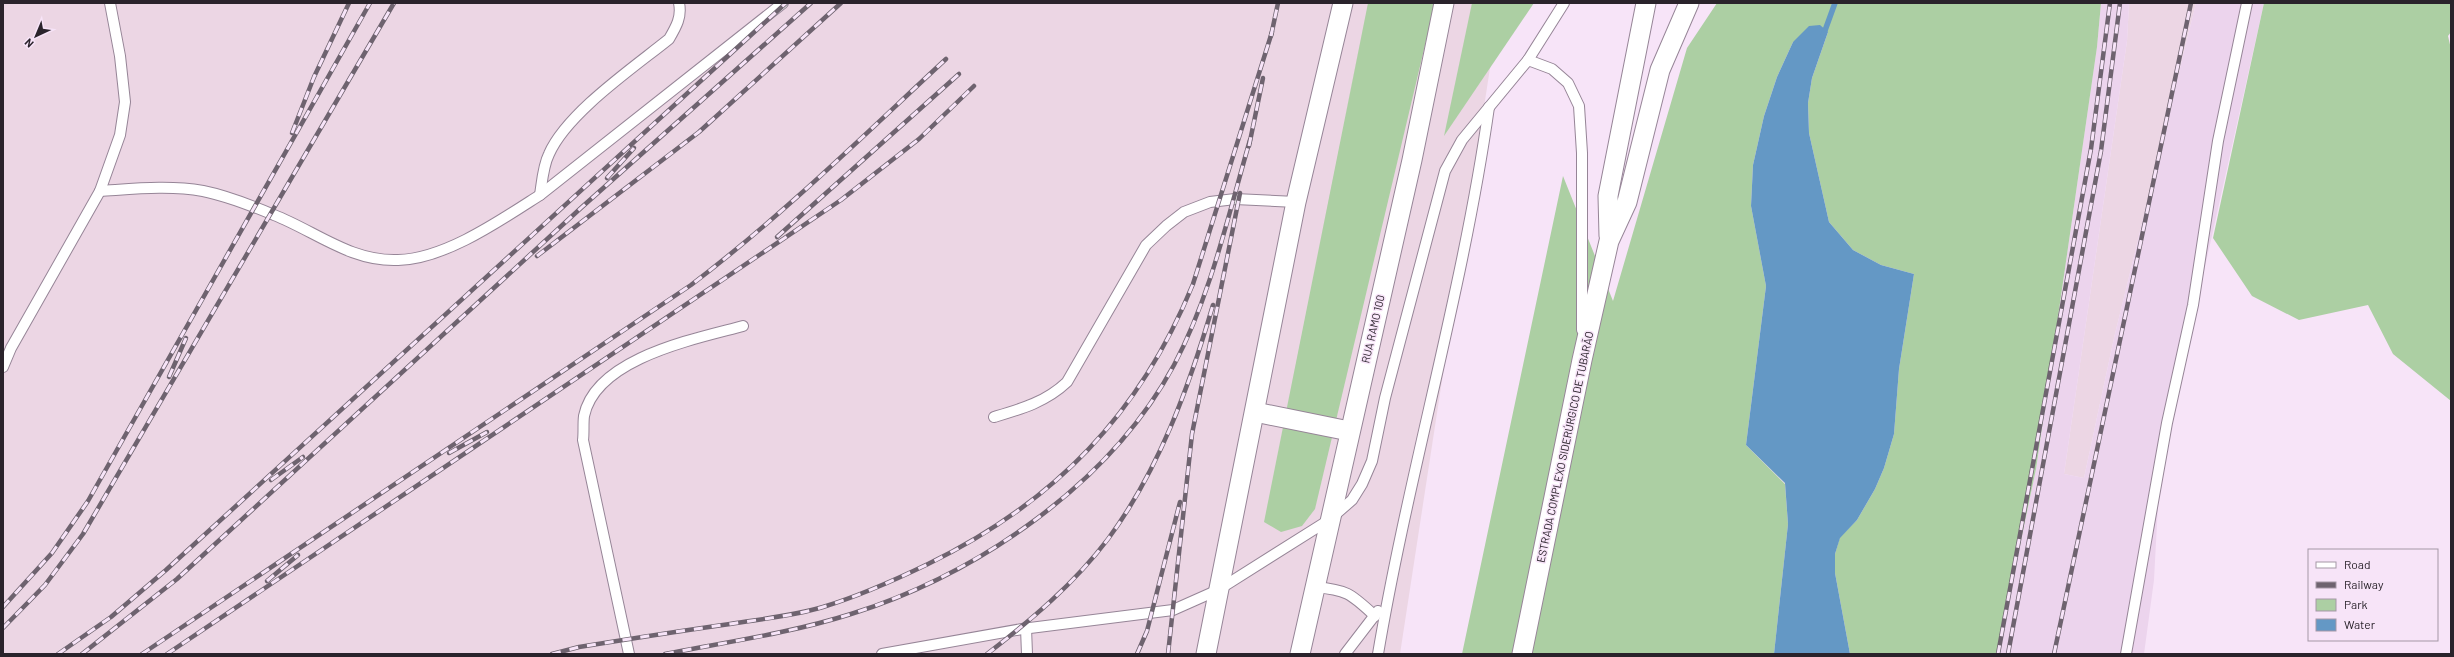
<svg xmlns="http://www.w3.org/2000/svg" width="2454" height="657" viewBox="0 0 2454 657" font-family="Barlow,sans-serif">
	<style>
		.industrial { fill: #ecd6e4 }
		.built { fill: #ecd4ed }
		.green { fill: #accfa3 }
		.water { fill: #6498c5 }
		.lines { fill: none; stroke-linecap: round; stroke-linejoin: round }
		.stream { stroke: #6498c5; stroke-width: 5.5 }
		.lane-casing { stroke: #968597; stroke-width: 12 }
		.street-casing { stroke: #968597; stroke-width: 21 }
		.lane { stroke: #fff; stroke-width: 10 }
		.street { stroke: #fff; stroke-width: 19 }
		.rail-casing { stroke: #6e636f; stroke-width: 4.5 }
		.rail { stroke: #f7e4f8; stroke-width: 3; stroke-dasharray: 9; stroke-linecap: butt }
		.labels { text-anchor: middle; stroke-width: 3; stroke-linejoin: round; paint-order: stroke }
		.street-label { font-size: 11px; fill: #2a232b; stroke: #f7e4f8 }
	</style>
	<rect width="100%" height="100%" fill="#f7e4f8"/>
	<g class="industrial">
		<polygon points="3,3 1500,3 1400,654 3,654"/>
		<polygon points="2129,3 2196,3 2114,338 2084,478 2064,474 2127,41"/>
	</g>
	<polygon class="built" points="2101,3 2129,3 2127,41 2064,474 2084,478 2114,338 2196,3 2264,3 2160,468 2154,580 2144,654 1997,654 2036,469 2097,47"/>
	<g class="green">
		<polygon points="1368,3 1435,3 1315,509 1302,526 1281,532 1264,522"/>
		<polygon points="1472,3 1534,3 1444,136"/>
		<polygon points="1717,3 2101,3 2097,47 2036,469 1997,654 1850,654 1835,573 1835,554 1840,537 1857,520 1875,489 1884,468 1894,434 1899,369 1914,274 1881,265 1853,250 1829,222 1809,133 1808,103 1812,78 1828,32 1793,42 1777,77 1764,116 1753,165 1751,206 1766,286 1746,445 1785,484 1788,524 1774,654 1462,654 1563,176 1613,301 1687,48"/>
		<polygon points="2264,3 2451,3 2451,32 2448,36 2451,49 2451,401 2393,354 2368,305 2299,320 2252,296 2213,238"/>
	</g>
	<polygon class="water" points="1820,25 1828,32 1812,78 1808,103 1809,133 1829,222 1853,250 1881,265 1914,274 1899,369 1894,434 1884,468 1875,489 1857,520 1840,538 1835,554 1835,573 1850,654 1774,654 1788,524 1785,483 1746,445 1766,286 1751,206 1753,165 1764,116 1777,77 1793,42 1809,26"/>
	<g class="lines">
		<polyline class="stream" points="1823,36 1835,3"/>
		<defs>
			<g id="lane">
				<polyline points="1528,60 1564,3"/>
				<path d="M100,191C133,189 169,185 203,191C223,195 255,207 274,215C315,231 351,262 398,260C445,259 501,220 540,195L783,3"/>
				<path d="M540,195C542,182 543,166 549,154C567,113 633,68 669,39C676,27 682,17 679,3"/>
				<polyline points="3,367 11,348 100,191 120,135 125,102 120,56 110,3"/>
				<path d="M994,417C1021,409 1046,402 1067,382L1146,245L1166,226L1184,212L1210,202L1235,199L1296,202"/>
				<path d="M1315,587C1348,590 1351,594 1375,616"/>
				<polyline points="1026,628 1027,654"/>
				<path d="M629,654L583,440C584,433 583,424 584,416C596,358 695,339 743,326"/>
				<polyline points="882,654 1022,629 1173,610 1218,590 1329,520 1352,500 1362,484 1372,461 1385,398 1445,171 1462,140 1528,60 1552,69 1568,83 1579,106 1582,153 1582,330"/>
				<polyline points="1345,654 1378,611"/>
				<path d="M1378,654C1409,471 1463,291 1489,107"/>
				<polyline points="2126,654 2167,423 2193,305 2218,141 2247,3"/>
			</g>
			<g id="street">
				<polyline points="1609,236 1608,196 1646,3"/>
				<polyline points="1255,412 1349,431"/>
				<polyline points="1206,654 1296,202 1343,3"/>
				<polyline points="1300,654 1412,160 1444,3"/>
				<polyline points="1522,654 1582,360 1609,241 1627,202 1660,70 1689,3"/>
			</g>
		</defs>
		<use href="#lane" class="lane-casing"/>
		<use href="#street" class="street-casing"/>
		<use href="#lane" class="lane"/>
		<use href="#street" class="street"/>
		<defs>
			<g id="rail">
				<polyline points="1271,36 1278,3"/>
				<polyline points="292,133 314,77 349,3"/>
				<polyline points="1249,146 1263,78"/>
				<polyline points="607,178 634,148"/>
				<polyline points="777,237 959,74"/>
				<polyline points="537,256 699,132 841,3"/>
				<polyline points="169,377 186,338"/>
				<polyline points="449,453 487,432"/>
				<polyline points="271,480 303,457"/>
				<polyline points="267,581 298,555"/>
				<polyline points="3,607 52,553 88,501 370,3"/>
				<polyline points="3,628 45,585 83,534 394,3"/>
				<polyline points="58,654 111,617 166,570 786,3"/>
				<polyline points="82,654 177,579 582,207 811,3"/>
				<path d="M142,654L691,285C782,216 863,136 946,59"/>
				<polyline points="167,654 841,200 919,139 974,86"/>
				<path d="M552,654L579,647C629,639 680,631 730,624C761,619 793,616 823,607C859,596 895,580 928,564C1055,502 1140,414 1193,284L1272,32"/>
				<path d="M665,654C727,642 791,633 851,614C978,574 1110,484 1174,365C1211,295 1228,216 1250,140"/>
				<path d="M987,654C1031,620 1074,584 1108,539C1159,470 1189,387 1213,305"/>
				<polyline points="1137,654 1147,631 1180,502"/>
				<polyline points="1168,654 1192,434 1240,193"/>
				<polyline points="1998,654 2091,149 2110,3"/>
				<polyline points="2008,654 2101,151 2120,3"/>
				<polyline points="2054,654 2191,3"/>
			</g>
		</defs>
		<use href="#rail" class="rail-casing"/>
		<use href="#rail" class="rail"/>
	</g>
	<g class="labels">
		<g class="street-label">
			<text transform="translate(1373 329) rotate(-77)" y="4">RUA RAMO 100</text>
			<text transform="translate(1565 447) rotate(-78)" y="4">ESTRADA COMPLEXO SIDERÚRGICO DE TUBARÃO</text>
		</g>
	</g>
	<rect width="2454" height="657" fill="none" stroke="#2a232b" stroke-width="8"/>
	<rect x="2308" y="549" width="130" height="92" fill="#f7e4f8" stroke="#a597a6"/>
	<rect x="2316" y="562" width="20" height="6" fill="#ffffff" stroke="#a597a6"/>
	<text x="2344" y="569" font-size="12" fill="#2a232b">Road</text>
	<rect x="2316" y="582" width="20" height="6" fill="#6e636f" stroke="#a597a6"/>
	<text x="2344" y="589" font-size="12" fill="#2a232b">Railway</text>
	<rect x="2316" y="599" width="20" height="12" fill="#accfa3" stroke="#a597a6"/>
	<text x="2344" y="609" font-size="12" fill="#2a232b">Park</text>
	<rect x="2316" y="619" width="20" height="12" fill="#6498c5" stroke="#a597a6"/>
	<text x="2344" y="629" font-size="12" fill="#2a232b">Water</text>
	<g transform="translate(36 36) rotate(224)" stroke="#f7e4f8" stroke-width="3" paint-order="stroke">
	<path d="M0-3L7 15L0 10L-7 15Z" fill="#2a232b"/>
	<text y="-6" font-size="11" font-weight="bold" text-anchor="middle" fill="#2a232b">N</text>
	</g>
</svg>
